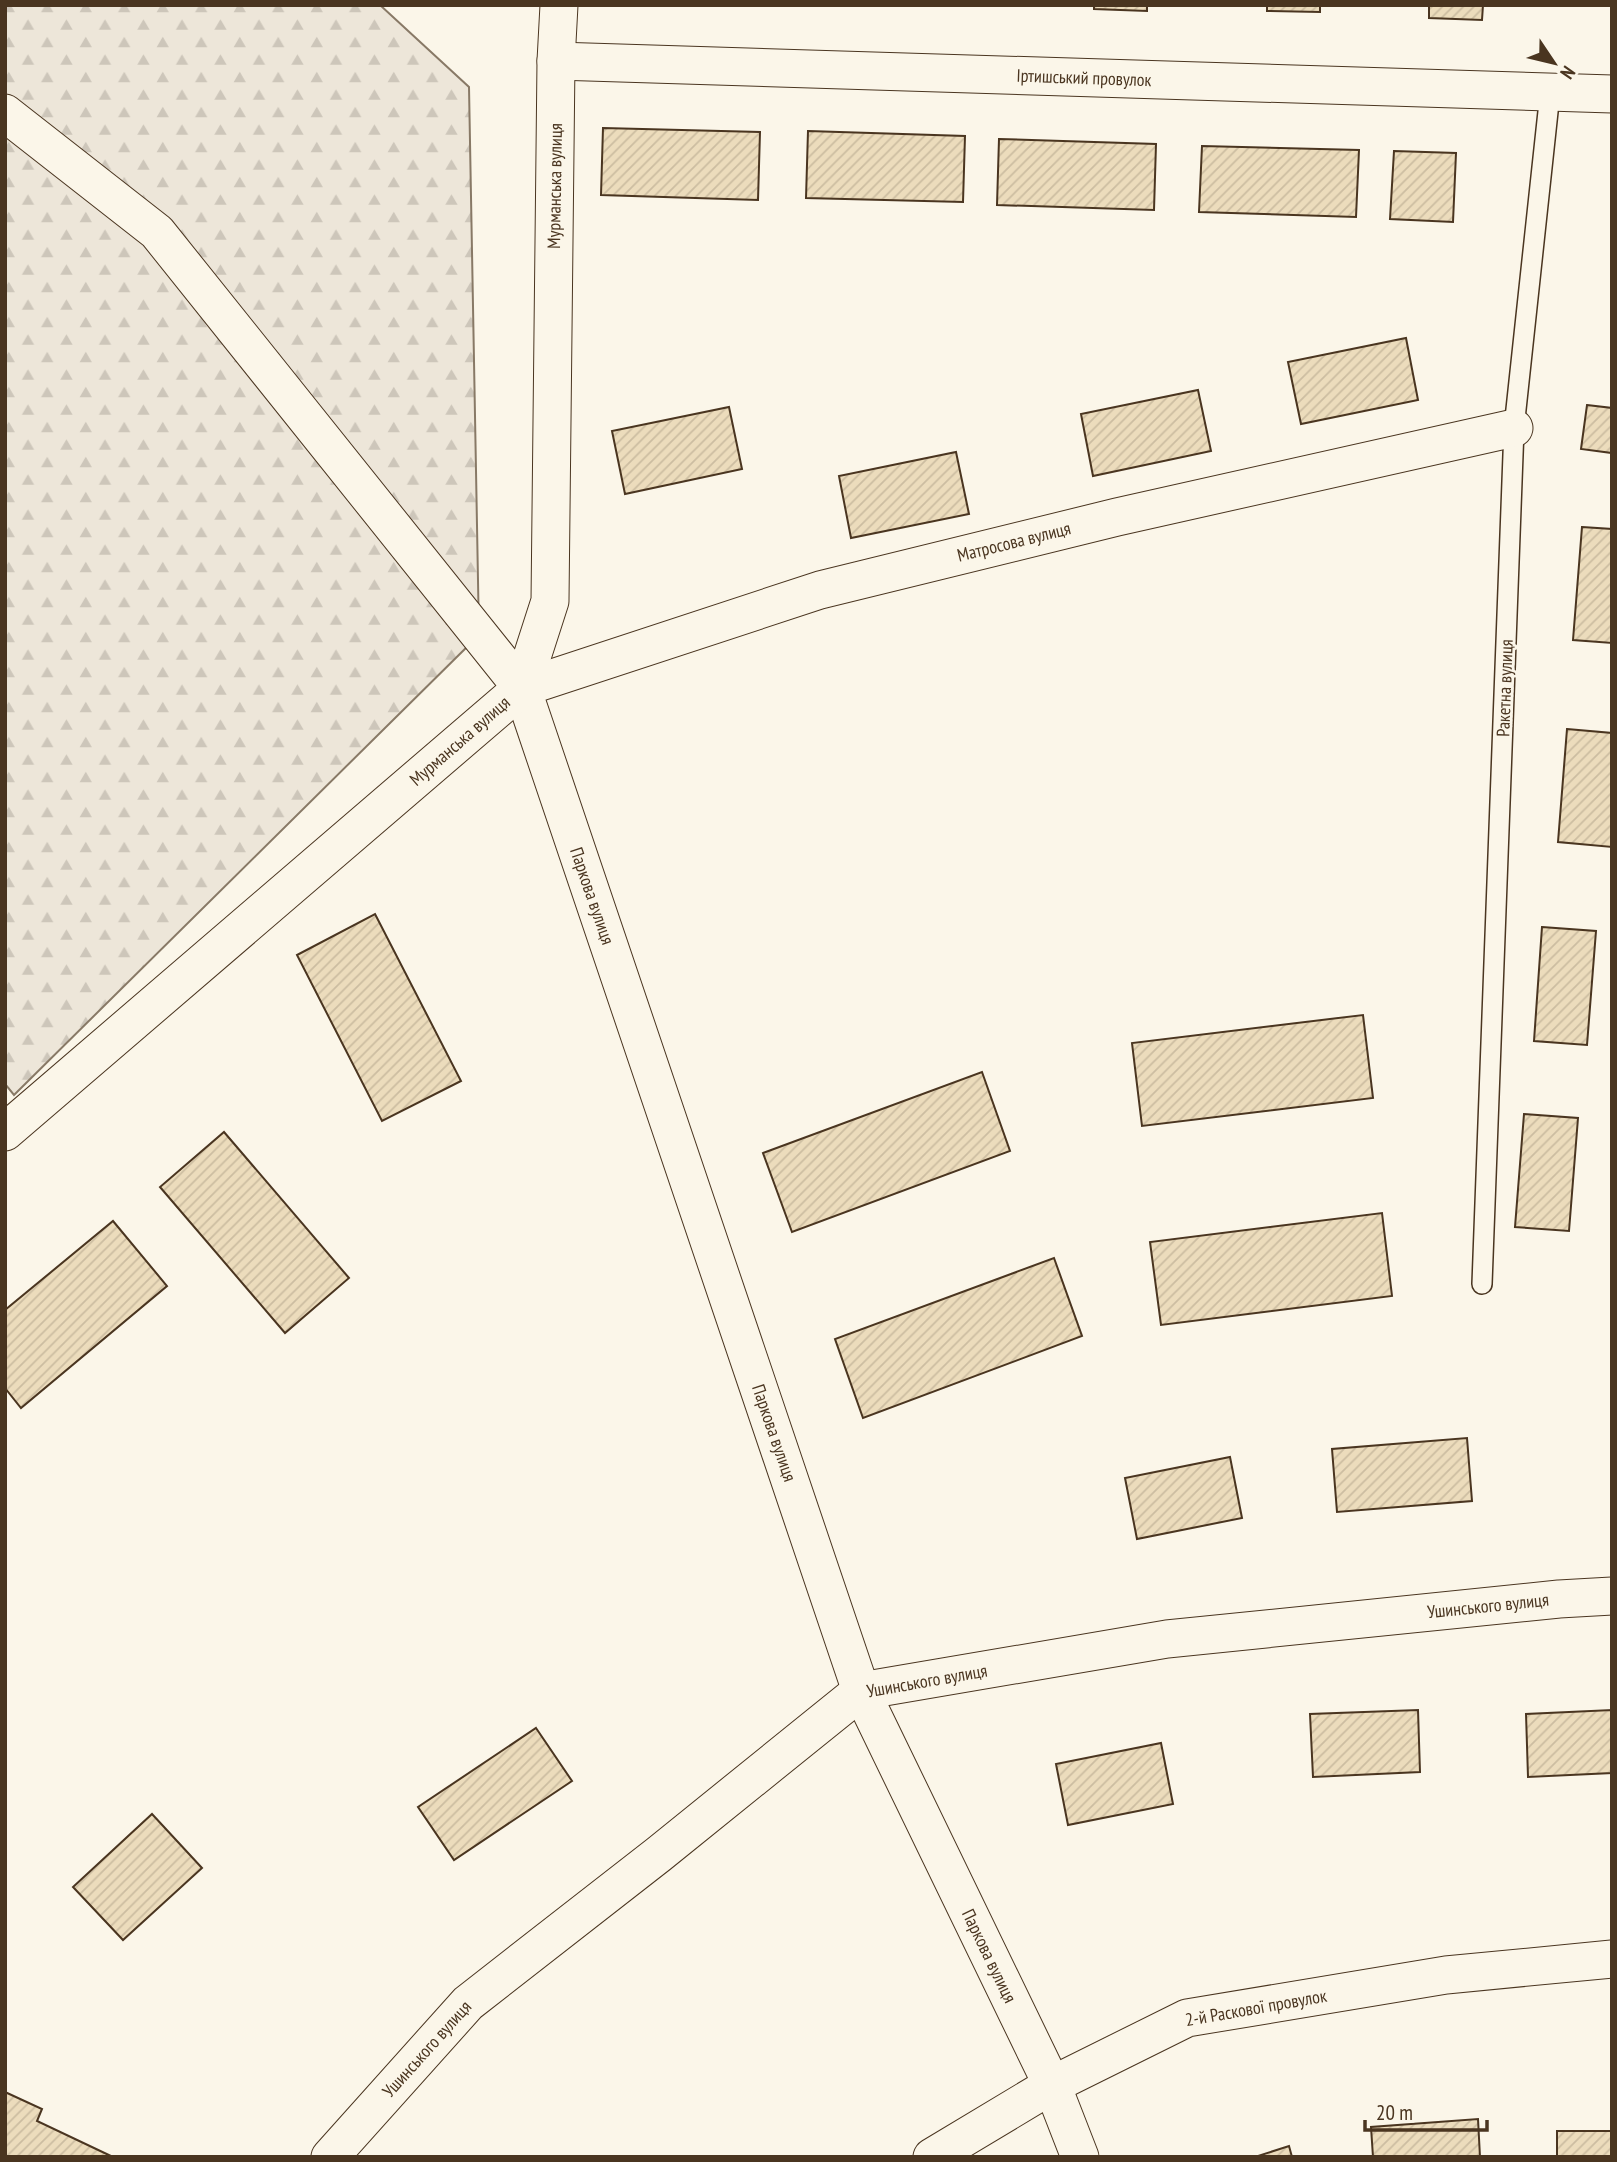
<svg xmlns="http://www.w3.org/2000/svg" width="1617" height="2162" viewBox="0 0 1617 2162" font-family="'PT Sans Narrow',sans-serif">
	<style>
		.forest { fill: url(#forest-firs); stroke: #887966; stroke-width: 2 }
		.building { fill: url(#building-hatch); stroke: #4a3520; stroke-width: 2 }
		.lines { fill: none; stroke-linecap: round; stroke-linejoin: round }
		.service-casing { stroke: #4a3520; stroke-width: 22 }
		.minor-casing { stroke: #4a3520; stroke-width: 39 }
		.service { stroke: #fbf6e9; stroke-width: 19 }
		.minor { stroke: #fbf6e9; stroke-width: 37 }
		.labels { text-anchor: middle; stroke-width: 5; stroke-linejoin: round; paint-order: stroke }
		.street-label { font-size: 18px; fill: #4a3520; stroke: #fbf6e9 }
	</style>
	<defs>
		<pattern id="forest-firs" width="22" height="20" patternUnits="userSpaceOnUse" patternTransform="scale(1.75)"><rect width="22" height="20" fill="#ede6d9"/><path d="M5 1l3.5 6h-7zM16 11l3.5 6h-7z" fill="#cdc6ba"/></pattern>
		<pattern id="building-hatch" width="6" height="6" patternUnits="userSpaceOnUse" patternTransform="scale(1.75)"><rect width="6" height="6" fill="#ecdcbc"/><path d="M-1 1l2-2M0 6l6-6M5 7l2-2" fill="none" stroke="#ccbda1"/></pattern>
	</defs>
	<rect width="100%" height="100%" fill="#fbf6e9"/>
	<polygon class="forest" points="5,5 380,5 469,87 479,635 14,1095 5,1084"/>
	<g class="building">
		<polygon points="1094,5 1147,5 1147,11 1094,9"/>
		<polygon points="1267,5 1320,5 1320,12 1267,11"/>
		<polygon points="1429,5 1483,5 1482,20 1429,18"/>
		<polygon points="603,128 760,132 758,200 601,195"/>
		<polygon points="808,131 965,136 963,202 806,198"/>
		<polygon points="999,139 1156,144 1154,210 997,205"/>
		<polygon points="1202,146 1359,150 1356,217 1199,212"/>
		<polygon points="1394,151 1456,153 1453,222 1390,219"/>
		<polygon points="1406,338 1418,400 1301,424 1288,362"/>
		<polygon points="1198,390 1211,451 1093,476 1081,414"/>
		<polygon points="1587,405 1612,408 1612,453 1581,449"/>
		<polygon points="729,407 742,469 625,494 612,431"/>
		<polygon points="956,452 969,514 851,538 839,476"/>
		<polygon points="1582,527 1612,529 1612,643 1573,640"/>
		<polygon points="1567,729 1612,733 1612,847 1558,842"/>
		<polygon points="375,914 461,1081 382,1121 297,955"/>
		<polygon points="1542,927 1596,931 1587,1045 1534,1041"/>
		<polygon points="1363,1015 1373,1098 1142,1126 1132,1043"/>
		<polygon points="982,1072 1010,1151 792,1232 763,1153"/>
		<polygon points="1524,1114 1578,1118 1569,1231 1515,1227"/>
		<polygon points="224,1132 349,1278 285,1333 160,1187"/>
		<polygon points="1382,1213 1392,1296 1161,1325 1150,1242"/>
		<polygon points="113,1221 167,1286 21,1408 5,1388 5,1310"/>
		<polygon points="1054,1258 1082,1336 863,1418 835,1339"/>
		<polygon points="1467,1438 1472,1501 1337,1512 1332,1449"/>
		<polygon points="1230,1457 1242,1518 1137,1539 1125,1478"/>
		<polygon points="1418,1710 1420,1772 1313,1777 1310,1714"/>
		<polygon points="1612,1710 1612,1773 1528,1777 1526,1714"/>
		<polygon points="536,1728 572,1781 454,1860 418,1807"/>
		<polygon points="1161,1743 1173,1804 1068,1825 1056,1764"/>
		<polygon points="152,1814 202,1868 123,1940 73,1887"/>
		<polygon points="5,2092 42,2109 37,2121 113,2157 5,2157"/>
		<polygon points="1478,2119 1480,2157 1373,2157 1371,2127"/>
		<rect x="1557" y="2131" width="55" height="26"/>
		<polygon points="1289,2146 1292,2157 1255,2157"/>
	</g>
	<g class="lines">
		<defs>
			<polyline id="service" points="1482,1284 1514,428 1550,93"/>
			<g id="minor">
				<polyline points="556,61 1612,94"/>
				<polyline points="5,113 157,232 522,688 861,1691 1052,2085 1080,2157"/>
				<polyline points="522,688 820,590 1117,517 1514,428"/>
				<polyline points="5,1132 522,688 550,601 556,61 559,5"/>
				<polyline points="330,2157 468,2003 659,1854 861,1691 1167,1639 1559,1599 1612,1596"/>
				<polyline points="932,2157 1052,2085 1187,2018 1446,1975 1612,1959"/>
			</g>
		</defs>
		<use href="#service" class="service-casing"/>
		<use href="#minor" class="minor-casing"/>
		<use href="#service" class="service"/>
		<use href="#minor" class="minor"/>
	</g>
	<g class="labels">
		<g class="street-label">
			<text transform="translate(1084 78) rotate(2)" y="6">Іртишський провулок</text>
			<text transform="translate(555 186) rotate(-89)" y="6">Мурманська вулиця</text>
			<text transform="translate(1014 542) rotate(-14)" y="6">Матросова вулиця</text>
			<text transform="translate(1505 688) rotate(-88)" y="6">Ракетна вулиця</text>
			<text transform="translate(460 741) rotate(-41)" y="6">Мурманська вулиця</text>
			<text transform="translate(592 896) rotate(71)" y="6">Паркова вулиця</text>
			<text transform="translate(774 1433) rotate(71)" y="6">Паркова вулиця</text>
			<text transform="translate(1488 1606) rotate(-6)" y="6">Ушинського вулиця</text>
			<text transform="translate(927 1681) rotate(-10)" y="6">Ушинського вулиця</text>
			<text transform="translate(989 1956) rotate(64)" y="6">Паркова вулиця</text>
			<text transform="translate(1256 2008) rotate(-10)" y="6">2-й Раскової провулок</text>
			<text transform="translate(427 2049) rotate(-48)" y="6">Ушинського вулиця</text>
		</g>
	</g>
	<rect width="1617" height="2162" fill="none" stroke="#4a3520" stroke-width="14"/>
	<g transform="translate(1554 63) rotate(125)" stroke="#fbf6e9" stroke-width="5" paint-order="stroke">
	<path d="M0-5L12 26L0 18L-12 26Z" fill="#4a3520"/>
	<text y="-10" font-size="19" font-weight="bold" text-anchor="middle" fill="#4a3520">N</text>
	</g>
	<path d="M1365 2120v10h122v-10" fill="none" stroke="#4a3520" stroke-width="3.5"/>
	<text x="1376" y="2120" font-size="21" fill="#4a3520" stroke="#fbf6e9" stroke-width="5" paint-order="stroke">20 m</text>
</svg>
